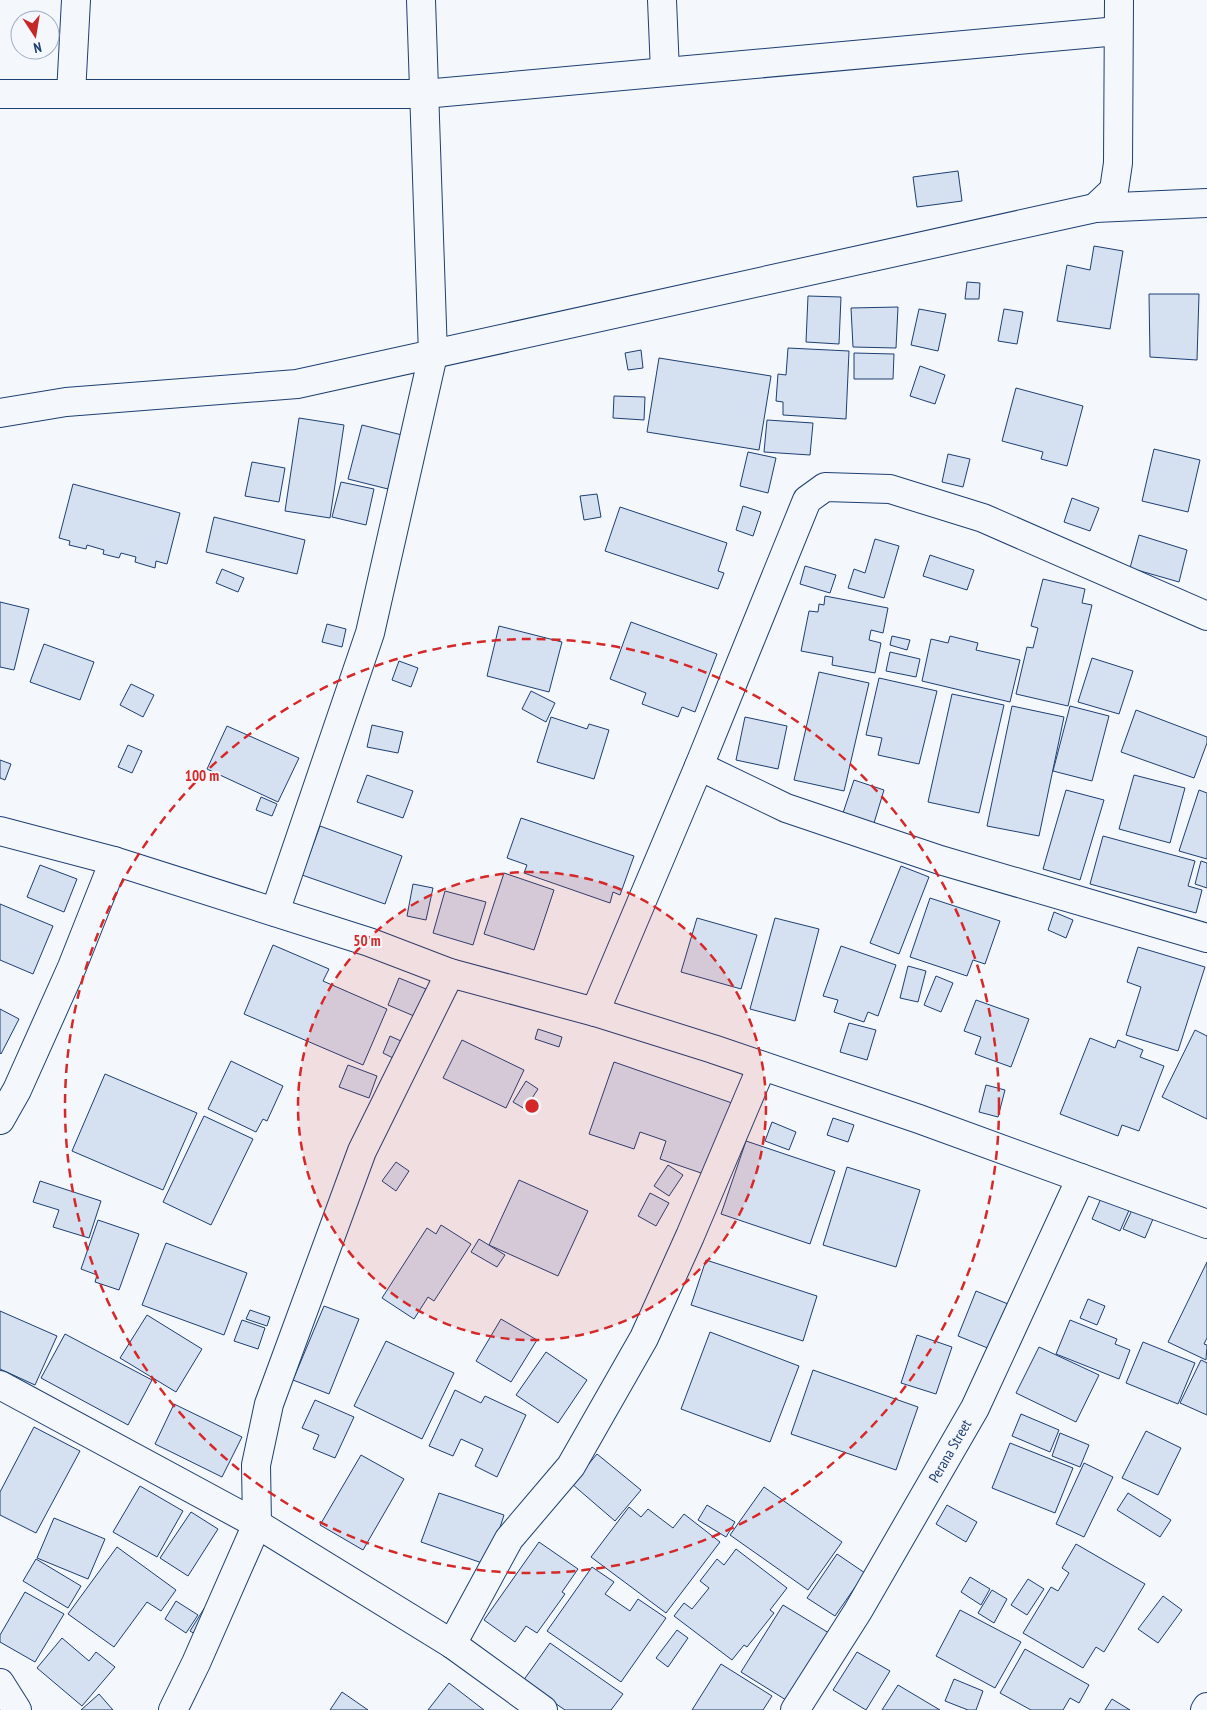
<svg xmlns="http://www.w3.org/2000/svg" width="1207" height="1710" viewBox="0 0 1207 1710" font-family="'PT Sans Narrow',sans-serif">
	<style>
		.building { fill: #d5e0f0; stroke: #1d3f73 }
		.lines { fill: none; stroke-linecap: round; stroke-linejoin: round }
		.minor-casing { stroke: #1d3f73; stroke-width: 30 }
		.minor { stroke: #f4f7fb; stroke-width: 28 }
		.ring { fill: none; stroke: #d62828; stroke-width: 2.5; stroke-dasharray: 9 6 }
		.labels { text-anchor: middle; stroke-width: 4; stroke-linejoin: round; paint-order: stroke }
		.street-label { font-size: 15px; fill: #1d3f73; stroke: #f4f7fb }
		.centre { fill: #d62828; stroke: #f4f7fb; stroke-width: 2.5 }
		.ring-label { font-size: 15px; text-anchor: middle; font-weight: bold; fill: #d62828; stroke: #f4f7fb; stroke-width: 4; stroke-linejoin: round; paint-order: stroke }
	</style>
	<rect width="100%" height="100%" fill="#f4f7fb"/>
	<g class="building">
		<polygon points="958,171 962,201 917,207 913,177"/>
		<polygon points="1094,246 1123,251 1110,329 1057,321 1067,265 1090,270"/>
		<polygon points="967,282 980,283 979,299 965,299"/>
		<polygon points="1149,294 1199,294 1197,360 1150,357"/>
		<polygon points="808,296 841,297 839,344 806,342"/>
		<polygon points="898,307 896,348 853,347 851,308"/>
		<polygon points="919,309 946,314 938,351 911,345"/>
		<polygon points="1004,309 1023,312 1017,344 998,341"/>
		<polygon points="788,348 849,351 846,419 783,415 783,402 776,401 778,374 786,375"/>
		<polygon points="641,350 643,368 628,370 625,353"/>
		<polygon points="854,353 894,354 893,379 854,379"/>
		<polygon points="659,358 771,376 759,450 647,432"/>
		<polygon points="920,366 945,375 935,404 910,396"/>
		<polygon points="1016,388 1083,406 1067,466 1041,459 1043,452 1002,441"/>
		<polygon points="614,396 645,397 644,420 613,418"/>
		<polygon points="299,418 344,425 330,518 285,511"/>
		<polygon points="767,420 813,423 810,455 764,452"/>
		<polygon points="362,425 402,435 388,489 348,479"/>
		<polygon points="1154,449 1200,460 1188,512 1142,501"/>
		<polygon points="748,452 776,458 768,493 740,486"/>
		<polygon points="948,454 970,459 963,487 942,482"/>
		<polygon points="252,462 285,468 279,502 245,496"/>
		<polygon points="341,482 374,489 366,525 332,517"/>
		<polygon points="73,484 180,513 167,564 156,561 155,568 135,562 136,557 121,553 119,558 103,554 104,550 87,545 86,549 69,545 70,541 59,538"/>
		<polygon points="597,494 601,517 584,520 580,496"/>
		<polygon points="1072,498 1099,508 1090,531 1064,522"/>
		<polygon points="743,506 761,512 753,536 736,530"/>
		<polygon points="620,507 727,543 718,571 724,573 718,589 605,551"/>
		<polygon points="214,517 305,540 297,574 206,552"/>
		<polygon points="1139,535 1187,550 1179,582 1130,568"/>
		<polygon points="875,539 899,546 884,598 848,588 854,569 865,573"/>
		<polygon points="930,555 974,570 967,590 923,576"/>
		<polygon points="805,566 836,575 830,593 800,584"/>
		<polygon points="222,569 244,578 238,592 216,583"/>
		<polygon points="1043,579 1085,589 1082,603 1092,605 1068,706 1016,694 1027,647 1033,648 1038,628 1031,626"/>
		<polygon points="825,596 888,608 883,633 871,630 869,640 881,643 875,673 832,665 833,657 801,651 809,611 818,612 819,604 824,605"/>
		<polygon points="0,602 29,609 14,670 0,667"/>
		<polygon points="631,622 717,654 695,712 682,707 678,717 642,704 646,693 610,679"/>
		<polygon points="327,624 346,629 342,647 322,642"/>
		<polygon points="499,626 562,642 549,692 487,676"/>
		<polygon points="892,636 910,640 907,650 890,645"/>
		<polygon points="950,636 978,643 976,650 1020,660 1010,702 922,681 931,639 948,643"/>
		<polygon points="44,644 94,662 80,700 30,682"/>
		<polygon points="890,652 920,659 916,677 886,671"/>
		<polygon points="1092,658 1133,671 1119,714 1078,702"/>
		<polygon points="399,661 418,668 411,687 392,680"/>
		<polygon points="819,672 869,683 844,791 794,780"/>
		<polygon points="879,678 937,691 919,764 878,755 882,738 866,735"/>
		<polygon points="131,684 154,695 143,717 120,705"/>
		<polygon points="531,691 555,703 546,722 522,709"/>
		<polygon points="952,694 1004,705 979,813 928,802"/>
		<polygon points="1012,706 1064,717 1039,836 987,826"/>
		<polygon points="1070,706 1109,716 1092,781 1053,771"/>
		<polygon points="1136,710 1207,737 1207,743 1194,778 1121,752"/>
		<polygon points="551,717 587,729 589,724 609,730 594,779 537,762"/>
		<polygon points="745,717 787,726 778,769 736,760"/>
		<polygon points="372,725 403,732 398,753 367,747"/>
		<polygon points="227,726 299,758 278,802 207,769"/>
		<polygon points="128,745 142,751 132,773 118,767"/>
		<polygon points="0,760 11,764 5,780 0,778"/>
		<polygon points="367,775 413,791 403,818 357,802"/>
		<polygon points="1134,775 1185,788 1170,843 1119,829"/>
		<polygon points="854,780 884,790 874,823 843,813"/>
		<polygon points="1066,790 1104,800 1080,880 1043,869"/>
		<polygon points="1199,790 1207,793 1207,859 1179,851"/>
		<polygon points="261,797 277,804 272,816 256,810"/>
		<polygon points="521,818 634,856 620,895 613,892 610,903 524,873 527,865 507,858"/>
		<polygon points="320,826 402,856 385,904 302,875"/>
		<polygon points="1103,836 1195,861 1188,886 1202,890 1196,913 1090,884"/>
		<polygon points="1201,861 1207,863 1207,888 1195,884"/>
		<polygon points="40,865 77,879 64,912 27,897"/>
		<polygon points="901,866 929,877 899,954 870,943"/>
		<polygon points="504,873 554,890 534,950 484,934"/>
		<polygon points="413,884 433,888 426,920 407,916"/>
		<polygon points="445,891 486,902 473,945 433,933"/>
		<polygon points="930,898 1000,921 985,964 973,960 967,976 910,957"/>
		<polygon points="0,904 53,926 33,974 0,960"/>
		<polygon points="1054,912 1073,920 1066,938 1048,930"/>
		<polygon points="697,918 757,935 741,989 681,972"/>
		<polygon points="775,918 819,929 795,1021 750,1009"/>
		<polygon points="273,945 329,969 323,981 387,1009 363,1065 244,1014"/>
		<polygon points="841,946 896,965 878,1016 868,1012 864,1022 834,1012 838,1000 823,996"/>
		<polygon points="1138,947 1205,967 1178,1051 1126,1035 1141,987 1127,982"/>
		<polygon points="908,966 926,971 918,1002 900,998"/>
		<polygon points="936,976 953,983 941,1012 924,1005"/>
		<polygon points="399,978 426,989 414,1016 388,1005"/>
		<polygon points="976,1000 1029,1019 1011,1067 975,1054 981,1037 964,1031"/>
		<polygon points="0,1009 19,1019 1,1054 0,1053"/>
		<polygon points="849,1023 876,1030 867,1060 840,1052"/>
		<polygon points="538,1029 562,1037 559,1047 535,1039"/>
		<polygon points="1195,1030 1207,1036 1207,1119 1162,1097"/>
		<polygon points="390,1036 401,1041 393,1058 383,1053"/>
		<polygon points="1090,1038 1115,1048 1118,1040 1143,1050 1140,1057 1164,1066 1139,1131 1122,1125 1118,1136 1060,1114"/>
		<polygon points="462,1040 524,1070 506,1108 443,1078"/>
		<polygon points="231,1061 283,1086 267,1121 263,1119 256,1132 208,1109"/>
		<polygon points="614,1062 732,1103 707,1175 660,1159 666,1141 640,1132 634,1149 589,1134"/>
		<polygon points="348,1065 377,1076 369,1098 339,1087"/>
		<polygon points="105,1074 197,1113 163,1190 72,1151"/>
		<polygon points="526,1081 538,1089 525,1109 513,1102"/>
		<polygon points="986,1085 1005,1090 998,1117 979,1112"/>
		<polygon points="204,1116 253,1139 211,1225 163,1202"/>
		<polygon points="833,1118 854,1125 848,1142 827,1135"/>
		<polygon points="772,1122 796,1132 789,1150 765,1141"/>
		<polygon points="746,1141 835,1171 810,1244 721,1214"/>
		<polygon points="396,1162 409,1171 396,1191 382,1181"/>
		<polygon points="668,1165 683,1175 669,1196 654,1186"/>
		<polygon points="847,1167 920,1190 896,1267 823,1245"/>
		<polygon points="519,1180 588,1211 558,1276 489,1245"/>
		<polygon points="40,1181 101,1201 89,1238 53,1227 59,1210 33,1202"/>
		<polygon points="650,1193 669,1203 656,1226 638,1216"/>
		<polygon points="1102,1196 1130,1208 1120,1231 1092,1219"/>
		<polygon points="1132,1210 1153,1219 1145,1238 1123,1229"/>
		<polygon points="98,1220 139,1234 119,1290 95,1282 97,1275 81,1269"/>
		<polygon points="441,1225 471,1244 434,1301 428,1297 414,1319 382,1298 427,1228 436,1234"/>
		<polygon points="479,1239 505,1255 497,1267 471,1252"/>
		<polygon points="166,1243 247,1273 224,1335 142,1305"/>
		<polygon points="706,1260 817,1296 803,1341 691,1305"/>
		<polygon points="1207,1262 1207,1338 1204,1344 1207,1345 1206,1360 1168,1342"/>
		<polygon points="976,1291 1013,1306 995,1351 958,1336"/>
		<polygon points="1088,1299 1105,1306 1097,1325 1080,1318"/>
		<polygon points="324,1306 359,1319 329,1394 293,1380"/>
		<polygon points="250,1310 270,1317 267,1326 246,1319"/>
		<polygon points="0,1311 57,1336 35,1385 0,1369"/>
		<polygon points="147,1315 202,1349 176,1392 120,1358"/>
		<polygon points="501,1319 537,1340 511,1382 476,1361"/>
		<polygon points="242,1320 265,1328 258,1349 234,1341"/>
		<polygon points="1070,1320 1117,1339 1115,1344 1130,1350 1119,1379 1056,1354"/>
		<polygon points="710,1332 799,1366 770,1442 681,1409"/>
		<polygon points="65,1334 152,1380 128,1425 41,1378"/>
		<polygon points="917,1335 952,1347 936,1394 901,1383"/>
		<polygon points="386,1341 454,1373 422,1439 354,1406"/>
		<polygon points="1143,1342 1195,1363 1178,1404 1126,1383"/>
		<polygon points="1039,1347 1099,1375 1076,1422 1016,1393"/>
		<polygon points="546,1352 587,1380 558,1423 516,1395"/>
		<polygon points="1201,1360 1207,1363 1207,1415 1180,1403"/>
		<polygon points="813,1370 918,1407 896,1470 791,1434"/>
		<polygon points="455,1390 481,1403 485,1396 526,1415 497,1477 475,1466 483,1449 461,1439 453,1456 429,1446"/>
		<polygon points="315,1400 354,1417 335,1458 313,1449 319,1435 302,1428"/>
		<polygon points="174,1404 242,1437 222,1477 155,1444"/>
		<polygon points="1021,1414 1059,1430 1050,1452 1012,1436"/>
		<polygon points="34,1427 80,1451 36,1533 0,1515 0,1492"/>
		<polygon points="1146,1431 1181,1448 1158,1495 1122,1478"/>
		<polygon points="1060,1433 1089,1445 1080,1467 1052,1456"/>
		<polygon points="1010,1443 1073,1468 1055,1513 992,1488"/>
		<polygon points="597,1454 641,1490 615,1521 572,1484"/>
		<polygon points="361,1455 404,1479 363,1550 320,1525"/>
		<polygon points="1084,1463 1113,1477 1084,1537 1056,1524"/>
		<polygon points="140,1486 183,1511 157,1557 113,1532"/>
		<polygon points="764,1487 842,1542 808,1590 730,1535"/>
		<polygon points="439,1493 504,1515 488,1565 421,1542"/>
		<polygon points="1128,1493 1171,1520 1160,1537 1117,1510"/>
		<polygon points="707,1505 735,1522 726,1537 698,1520"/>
		<polygon points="947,1505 977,1522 966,1542 936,1524"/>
		<polygon points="629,1507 641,1517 648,1509 673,1528 684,1514 720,1542 666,1613 591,1557"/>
		<polygon points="191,1512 218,1529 188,1576 160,1558"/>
		<polygon points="54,1518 105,1539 88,1579 37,1558"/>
		<polygon points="539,1542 578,1569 562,1592 565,1594 537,1633 526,1626 515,1642 484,1620"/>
		<polygon points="1076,1544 1145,1584 1104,1652 1096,1647 1083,1668 1023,1633 1051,1587 1058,1591 1069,1573 1062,1568"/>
		<polygon points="117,1547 176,1590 161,1611 147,1602 114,1647 68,1614"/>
		<polygon points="736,1549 787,1588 770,1610 774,1613 747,1647 744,1645 732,1660 674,1616 684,1603 692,1609 709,1588 700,1581 717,1559 724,1565"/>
		<polygon points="837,1554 865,1573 835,1616 807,1598"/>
		<polygon points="36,1559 81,1586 68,1608 23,1581"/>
		<polygon points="592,1567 614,1582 605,1594 630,1611 638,1599 666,1618 621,1682 547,1631"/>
		<polygon points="970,1577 990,1589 981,1605 961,1592"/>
		<polygon points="1028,1579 1044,1589 1027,1615 1011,1605"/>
		<polygon points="992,1590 1007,1599 994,1623 978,1613"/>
		<polygon points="25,1592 64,1614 35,1662 0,1642 0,1635"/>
		<polygon points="1163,1596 1182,1610 1158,1643 1138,1629"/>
		<polygon points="176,1601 198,1615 186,1633 165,1619"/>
		<polygon points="783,1605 829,1633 786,1700 741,1672"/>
		<polygon points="205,1607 214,1613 200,1637 190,1631"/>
		<polygon points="960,1610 1021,1642 995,1688 936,1656"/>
		<polygon points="677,1630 688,1638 668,1667 656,1658"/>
		<polygon points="62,1638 89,1661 96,1652 115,1667 82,1706 37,1668"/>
		<polygon points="550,1643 623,1694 611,1710 565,1710 523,1681"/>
		<polygon points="1025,1649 1089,1685 1079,1703 1070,1698 1063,1710 1031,1710 1000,1693"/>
		<polygon points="857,1652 890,1671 866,1710 833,1690"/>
		<polygon points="721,1664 772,1696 763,1710 692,1710"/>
		<polygon points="954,1679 983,1691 976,1710 968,1710 945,1701"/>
		<polygon points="449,1683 484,1710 428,1710"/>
		<polygon points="898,1685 940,1710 882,1710"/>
		<polygon points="342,1692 368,1710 330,1710"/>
		<polygon points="99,1694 113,1710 81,1710"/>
		<polygon points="1112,1699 1130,1710 1105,1710"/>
	</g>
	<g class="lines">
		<defs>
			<g id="minor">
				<polyline points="662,0 665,72"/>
				<polyline points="0,94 424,94 1118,31"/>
				<polyline points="71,94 76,0"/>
				<polyline points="1095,208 1114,190 1118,163 1119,0"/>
				<polyline points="0,413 66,402 297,384 1095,208 1207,203"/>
				<polyline points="699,766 786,808 940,860 1207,938"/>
				<polyline points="0,831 114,861 369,942 450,973 595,1012 713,1049 919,1119 1207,1224"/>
				<polyline points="275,912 370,633 433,355 421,0"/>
				<polyline points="595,1012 699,766 807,500 825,487 890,489 983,518 1207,616"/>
				<polyline points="0,1120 17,1090 72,967 114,861"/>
				<polyline points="0,1385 257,1524 452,1644 543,1710"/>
				<polyline points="452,1644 509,1539 571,1466 644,1338 690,1236 762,1066"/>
				<polyline points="0,1683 17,1710"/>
				<polyline points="173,1710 196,1663 257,1524 256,1465 269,1404 362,1151 450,973"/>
				<path id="s1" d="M795,1710L858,1611L975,1408L1081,1178"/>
				<polyline points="1205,1710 1207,1707"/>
			</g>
		</defs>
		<use href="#minor" class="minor-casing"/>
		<use href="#minor" class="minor"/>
	</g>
	<circle cx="532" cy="1106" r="234" fill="#d62828" fill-opacity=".12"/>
	<g class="ring">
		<circle cx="532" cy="1106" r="234"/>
		<circle cx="532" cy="1106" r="467"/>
	</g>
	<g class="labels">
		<g class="street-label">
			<text dy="5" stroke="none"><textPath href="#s1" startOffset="302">Perana Street</textPath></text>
		</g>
	</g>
	<circle cx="532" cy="1106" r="8" class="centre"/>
	<g class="ring-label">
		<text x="202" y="781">100 m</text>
		<text x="367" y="946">50 m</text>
	</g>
	<g transform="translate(35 35) rotate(168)"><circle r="24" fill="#f4f7fb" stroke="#9eadc5"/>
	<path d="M0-4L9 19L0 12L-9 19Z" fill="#c62828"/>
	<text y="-8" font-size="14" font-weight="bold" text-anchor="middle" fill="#1d3f73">N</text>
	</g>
</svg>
